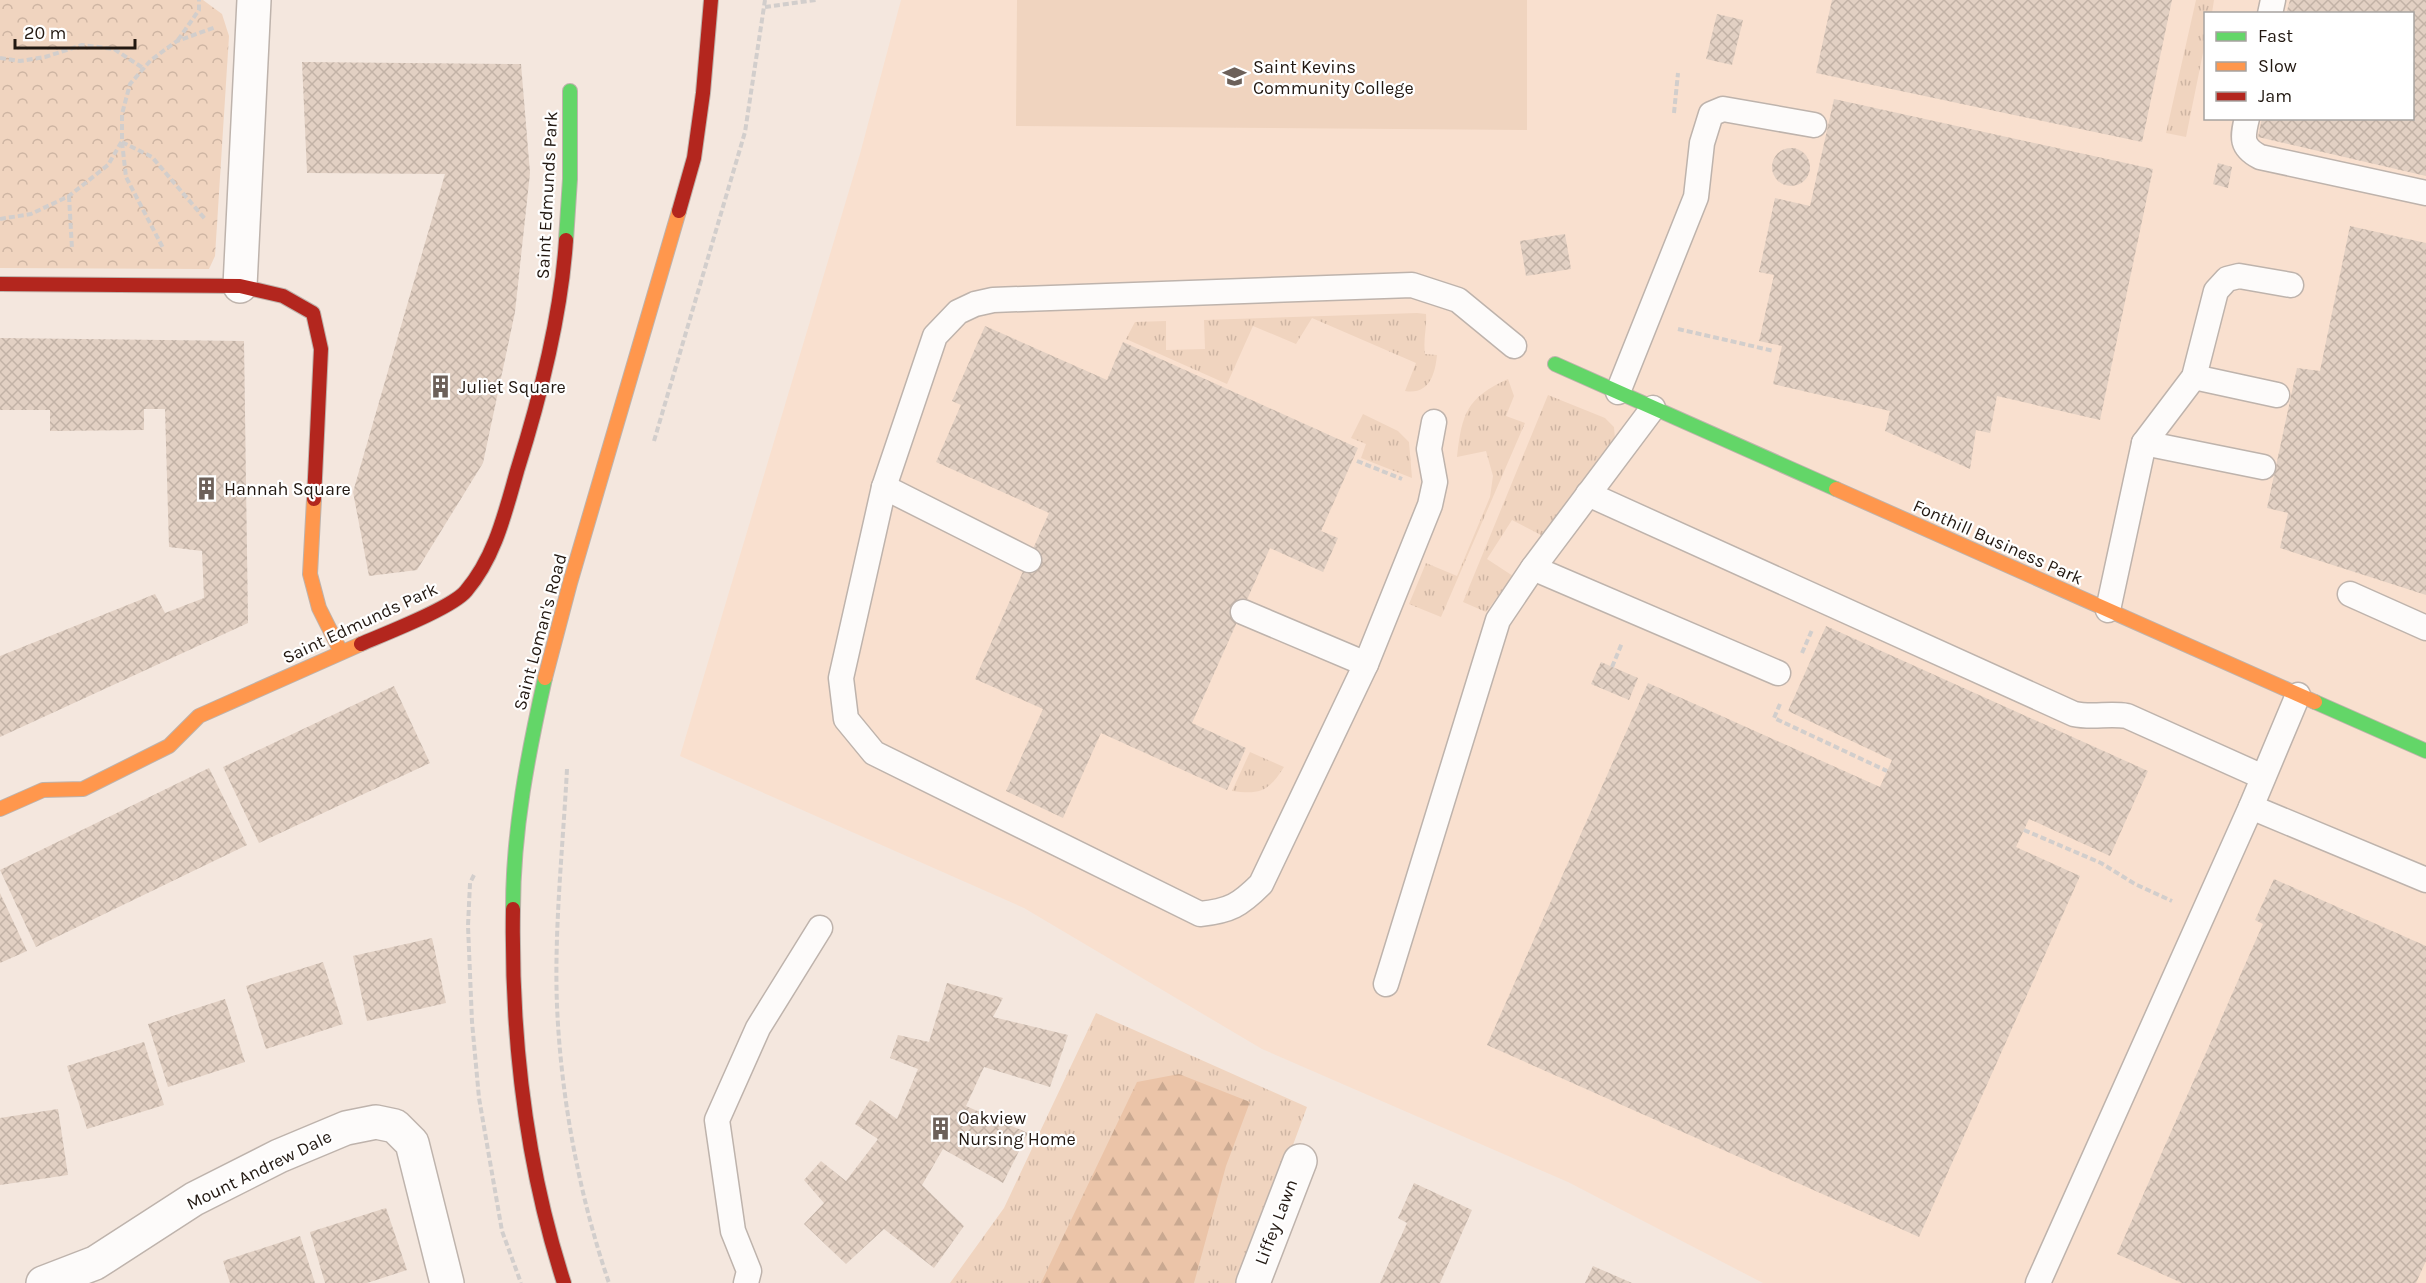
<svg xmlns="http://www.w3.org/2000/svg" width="2426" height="1283" viewBox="0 0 2426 1283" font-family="Karla,sans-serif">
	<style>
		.built { fill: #f9e0cf; fill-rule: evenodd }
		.grass { fill: url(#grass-tufts) }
		.forest { fill: url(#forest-firs) }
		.park { fill: url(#park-crowns) }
		.pitch { fill: #f0d4bf }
		.building { fill: url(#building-cross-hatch) }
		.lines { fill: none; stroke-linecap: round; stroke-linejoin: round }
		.lane-casing { stroke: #beb3ac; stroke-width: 27 }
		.street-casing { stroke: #beb3ac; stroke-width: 36 }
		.fast-casing { stroke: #beb3ac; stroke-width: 16 }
		.slow-casing { stroke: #beb3ac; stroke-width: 16 }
		.jam-casing { stroke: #beb3ac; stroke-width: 16 }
		.path { stroke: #d2cecc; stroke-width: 4; stroke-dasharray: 6 3; stroke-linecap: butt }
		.lane { stroke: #fdfbfa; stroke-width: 24 }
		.street { stroke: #fdfbfa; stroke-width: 33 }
		.fast { stroke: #63d668; stroke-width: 14 }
		.slow { stroke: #ff974d; stroke-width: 14 }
		.jam { stroke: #b3261e; stroke-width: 14 }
		.labels { text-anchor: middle; stroke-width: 4.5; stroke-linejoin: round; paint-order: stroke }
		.poi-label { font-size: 18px; fill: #221811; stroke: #fff; text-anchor: start }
		.street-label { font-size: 18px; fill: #221811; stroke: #fff }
	</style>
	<defs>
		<pattern id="grass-tufts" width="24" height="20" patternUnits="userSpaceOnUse" patternTransform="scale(1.5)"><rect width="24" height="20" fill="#f0d4bf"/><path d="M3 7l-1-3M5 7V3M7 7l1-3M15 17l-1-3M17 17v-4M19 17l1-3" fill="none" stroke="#ceb5a3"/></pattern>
		<pattern id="forest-firs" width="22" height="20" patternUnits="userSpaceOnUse" patternTransform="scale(1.5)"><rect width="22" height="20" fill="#ebc4a8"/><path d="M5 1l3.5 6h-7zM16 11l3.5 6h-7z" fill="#c9a890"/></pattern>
		<pattern id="park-crowns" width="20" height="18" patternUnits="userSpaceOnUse" patternTransform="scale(1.5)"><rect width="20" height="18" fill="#f0d4bf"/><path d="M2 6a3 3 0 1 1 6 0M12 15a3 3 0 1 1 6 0" fill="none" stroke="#ceb5a3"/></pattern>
		<pattern id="building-cross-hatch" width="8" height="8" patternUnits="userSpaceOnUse" patternTransform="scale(1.5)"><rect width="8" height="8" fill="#e2d0c3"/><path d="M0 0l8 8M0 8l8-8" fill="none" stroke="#c2b2a6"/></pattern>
	</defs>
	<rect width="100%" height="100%" fill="#f4e7de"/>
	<path class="built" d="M901,0H2426V1283H1763L1568,1182L1262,1049L1024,908L680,756L860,154ZM2206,14H2412V118H2206Z"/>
	<g class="grass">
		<polygon points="2196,0 2214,0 2212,13 2206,14 2205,43 2186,137 2166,133"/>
		<path d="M1417,313L1426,314C1427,329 1423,338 1425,354L1437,355C1435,375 1429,395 1405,391L1416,363L1312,318L1296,344L1253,326L1227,384L1126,339L1135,322L1166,321V350L1205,349L1204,320Z"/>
		<path d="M1508,379L1514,396L1506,416L1525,423L1441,617L1409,604L1426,563L1457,576L1490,497L1493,476L1486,451L1457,457C1462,414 1466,398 1508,379Z"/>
		<polygon points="1548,395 1605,418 1614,427 1615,439 1543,536 1512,520 1487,559 1513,576 1486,612 1463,602"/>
		<polygon points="1363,414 1398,431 1409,442 1412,478 1361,458 1366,444 1351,438"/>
		<path d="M1250,752L1284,767C1269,791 1260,795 1232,791Z"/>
		<polygon points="1096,1013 1307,1107 1242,1283 950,1283 1004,1208"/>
	</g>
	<polygon class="forest" points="1179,1074 1250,1102 1226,1166 1194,1283 1041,1283 1137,1082"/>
	<polygon class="park" points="0,0 203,0 222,14 229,36 215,256 209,269 0,268"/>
	<polygon class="pitch" points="1017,0 1527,0 1527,130 1016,126"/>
	<g class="building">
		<polygon points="1832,0 2172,0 2142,142 1816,73"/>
		<polygon points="2290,0 2426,0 2426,176 2258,137 2262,118 2412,118 2412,14 2286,14"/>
		<polygon points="1717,14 1743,20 1732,65 1706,59"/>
		<polygon points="302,62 521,64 530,173 515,312 483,463 417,570 369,576 353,492 445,174 307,173"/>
		<polygon points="1834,99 2153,169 2100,420 1997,396 1990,433 1976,430 1970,469 1885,431 1890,411 1773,384 1782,346 1759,341 1774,275 1759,272 1775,198 1810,206"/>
		<circle cx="1791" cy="167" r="19"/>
		<polygon points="2218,163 2232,167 2228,188 2213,184"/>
		<polygon points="2350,226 2426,243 2426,595 2280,548 2288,513 2267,508 2297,368 2320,371"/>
		<polygon points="1565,234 1571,269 1526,276 1520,241"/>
		<polygon points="985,326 1107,380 1123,342 1358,448 1321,531 1338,538 1323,572 1270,548 1192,723 1246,748 1227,790 1101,733 1063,818 1006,791 1043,709 975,679 1049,513 936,462 961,405 952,401"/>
		<polygon points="0,338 244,341 248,623 0,737 0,656 155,594 165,613 204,598 202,551 169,547 165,409 144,409 144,430 50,431 50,410 0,410"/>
		<polygon points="1826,626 2148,771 2110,856 2029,819 2016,847 2080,876 1919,1237 1487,1045 1648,683 1880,787 1892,760 1788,711"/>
		<polygon points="1601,662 1638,678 1629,700 1591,684"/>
		<polygon points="394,686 430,763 259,843 223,767"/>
		<polygon points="209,768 247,845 36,947 0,870"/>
		<polygon points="2274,879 2426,946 2426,1261 2416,1283 2182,1283 2117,1254 2263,924 2255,920"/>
		<polygon points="0,893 27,951 0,963"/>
		<polygon points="432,938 446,1003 367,1021 353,956"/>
		<polygon points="323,962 343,1024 266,1049 246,986"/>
		<polygon points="947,983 1003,998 993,1017 1068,1035 1050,1087 984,1067 966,1106 1028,1133 1003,1183 943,1149 922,1185 964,1226 934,1268 884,1229 846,1264 804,1224 824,1203 804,1180 821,1161 846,1181 878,1139 855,1124 870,1100 897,1119 918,1069 890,1058 898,1035 929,1042"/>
		<polygon points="225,999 245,1062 168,1087 148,1024"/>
		<polygon points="144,1042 164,1105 87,1129 67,1066"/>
		<polygon points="58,1109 68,1175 0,1185 0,1118"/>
		<polygon points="1414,1183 1472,1210 1440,1283 1380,1283 1407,1223 1398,1218"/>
		<polygon points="386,1208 407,1270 367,1283 325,1283 310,1232"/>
		<polygon points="300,1236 315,1283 230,1283 223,1261"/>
		<polygon points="1593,1266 1632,1283 1585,1283"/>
	</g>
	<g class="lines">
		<defs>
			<g id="lane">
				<polyline points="2270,14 2273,0"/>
				<path d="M2247,118C2242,138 2241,147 2260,157L2426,193"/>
				<polyline points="2194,377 2277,395"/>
				<polyline points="1618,392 1696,197 1702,143 1711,114 1723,109 1814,125"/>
				<path d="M1434,422L1429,449L1435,482L1430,505L1366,664L1261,884C1240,905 1230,911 1200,914L874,753L846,719L841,678L884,487L935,336L958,312L975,304L993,300L1412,285L1458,300L1514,346"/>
				<polyline points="2144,443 2263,467"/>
				<polyline points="884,487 1029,560"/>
				<path d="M1588,494L2074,714C2092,718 2109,713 2127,716L2263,777"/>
				<polyline points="1533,568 1778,673"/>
				<polyline points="2350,594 2426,628"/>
				<polyline points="2108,610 2144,443 2194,377 2216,291 2227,279 2239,276 2291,285"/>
				<polyline points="1243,612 1366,664"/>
				<polyline points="2251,807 2426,880"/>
				<polyline points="1386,984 1498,620 1533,568 1653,408"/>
				<polyline points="746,1283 749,1271 733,1231 717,1120 758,1028 820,928"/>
				<polyline points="2038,1283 2251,807 2298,695"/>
			</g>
			<g id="street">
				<polyline points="240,286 254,0"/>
				<polyline points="43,1283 95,1263 194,1199 279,1156 346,1128 376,1122 395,1126 412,1143 447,1283"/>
				<polyline points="1253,1283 1300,1161"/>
			</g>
			<g id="fast">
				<polyline points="566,240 570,179 570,91"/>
				<polyline points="1555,364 1836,489"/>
				<polyline points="2315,702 2426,751"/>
				<path d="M513,909C513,830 528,754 545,678"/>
			</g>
			<g id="slow">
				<polyline points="1836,489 2315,702"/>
				<polyline points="314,499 310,574 319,608 341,652"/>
				<polyline points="545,678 570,583 679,211"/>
				<polyline points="0,809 43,790 83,789 169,746 199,716 361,644"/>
			</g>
			<g id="jam">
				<polyline points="679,211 694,158 703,93 711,0"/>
				<polyline points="0,284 240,286 283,296 313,313 321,349 314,499"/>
				<path d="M361,644C384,634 452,608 466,591C495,557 505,513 517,471C540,398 561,317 566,240"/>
				<path d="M513,909C511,1035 525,1162 564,1283"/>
			</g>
		</defs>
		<use href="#lane" class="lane-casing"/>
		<use href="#street" class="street-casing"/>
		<use href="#fast" class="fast-casing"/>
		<use href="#slow" class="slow-casing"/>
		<use href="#jam" class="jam-casing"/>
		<g class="path">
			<polyline points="765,7 816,0"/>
			<polyline points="178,40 199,10 199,0"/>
			<polyline points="0,58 20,61 45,57 82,45 114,49 143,68"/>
			<polyline points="1674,113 1678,73"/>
			<polyline points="122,142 126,177 163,248"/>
			<polyline points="122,142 152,157 205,219"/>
			<polyline points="69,196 72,249"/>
			<polyline points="0,219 31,214 69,196 108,165 122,141 122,114 130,84 151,60 177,41 216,27"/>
			<polyline points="1678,329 1774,351"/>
			<polyline points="654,441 745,132 765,0"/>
			<polyline points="1357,461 1402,479"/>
			<polyline points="1802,653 1812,630"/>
			<polyline points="1612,667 1622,643"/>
			<polyline points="1780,704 1774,718 1887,771"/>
			<path d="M567,769C563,846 554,929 557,1006C561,1098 579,1195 609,1283"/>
			<polyline points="2024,830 2101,863 2135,884 2172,901"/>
			<polyline points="474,875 470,883 468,926 472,1022 479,1098 502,1231 521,1283"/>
		</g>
		<use href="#lane" class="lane"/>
		<use href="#street" class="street"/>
		<use href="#fast" class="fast"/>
		<use href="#slow" class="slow"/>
		<use href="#jam" class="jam"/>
	</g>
	<defs>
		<symbol id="school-bare" viewBox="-9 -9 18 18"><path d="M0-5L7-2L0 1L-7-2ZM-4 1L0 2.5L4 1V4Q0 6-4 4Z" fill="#6c6059" stroke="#fff" stroke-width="2.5" paint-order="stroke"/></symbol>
		<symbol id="building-bare" viewBox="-9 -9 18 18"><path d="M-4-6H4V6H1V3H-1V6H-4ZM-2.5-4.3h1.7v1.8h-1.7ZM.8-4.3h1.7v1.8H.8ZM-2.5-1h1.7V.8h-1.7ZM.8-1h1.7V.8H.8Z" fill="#6c6059" stroke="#fff" stroke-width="2.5" paint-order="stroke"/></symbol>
	</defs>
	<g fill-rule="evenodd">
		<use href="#school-bare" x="1218" y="60" width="33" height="33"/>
		<use href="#building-bare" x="424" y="370" width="33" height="33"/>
		<use href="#building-bare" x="190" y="472" width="33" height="33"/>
		<use href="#building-bare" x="924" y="1112" width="33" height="33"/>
	</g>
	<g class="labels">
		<g class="poi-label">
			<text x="1253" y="73">Saint Kevins<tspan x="1253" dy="21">Community College</tspan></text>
			<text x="459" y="393">Juliet Square</text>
			<text x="224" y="495">Hannah Square</text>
			<text x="958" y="1124">Oakview<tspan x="958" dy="21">Nursing Home</tspan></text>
		</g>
		<g class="street-label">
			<text transform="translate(547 195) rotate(-87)" y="6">Saint Edmunds Park</text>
			<text transform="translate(1998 542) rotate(24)" y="6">Fonthill Business Park</text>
			<text transform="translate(360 623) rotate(-25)" y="6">Saint Edmunds Park</text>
			<text transform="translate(540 632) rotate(-75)" y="6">Saint Loman's Road</text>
			<text transform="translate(259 1170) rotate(-26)" y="6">Mount Andrew Dale</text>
			<text transform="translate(1276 1222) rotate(-69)" y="6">Liffey Lawn</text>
		</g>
	</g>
	<rect x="2204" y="12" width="210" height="108" fill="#ffffff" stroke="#a7a3a0" stroke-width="1.5"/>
	<rect x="2216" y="32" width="30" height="9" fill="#63d668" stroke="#a7a3a0" stroke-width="1.5"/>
	<text x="2258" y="42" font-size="18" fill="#221811">Fast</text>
	<rect x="2216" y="62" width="30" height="9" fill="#ff974d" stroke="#a7a3a0" stroke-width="1.5"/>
	<text x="2258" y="72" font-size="18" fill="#221811">Slow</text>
	<rect x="2216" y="92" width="30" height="9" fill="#b3261e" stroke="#a7a3a0" stroke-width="1.5"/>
	<text x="2258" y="102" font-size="18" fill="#221811">Jam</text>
	<path d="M15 39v9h120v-9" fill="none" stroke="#221811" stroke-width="3"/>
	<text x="24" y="39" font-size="18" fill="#221811" stroke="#ffffff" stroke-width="4.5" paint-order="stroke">20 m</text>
</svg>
